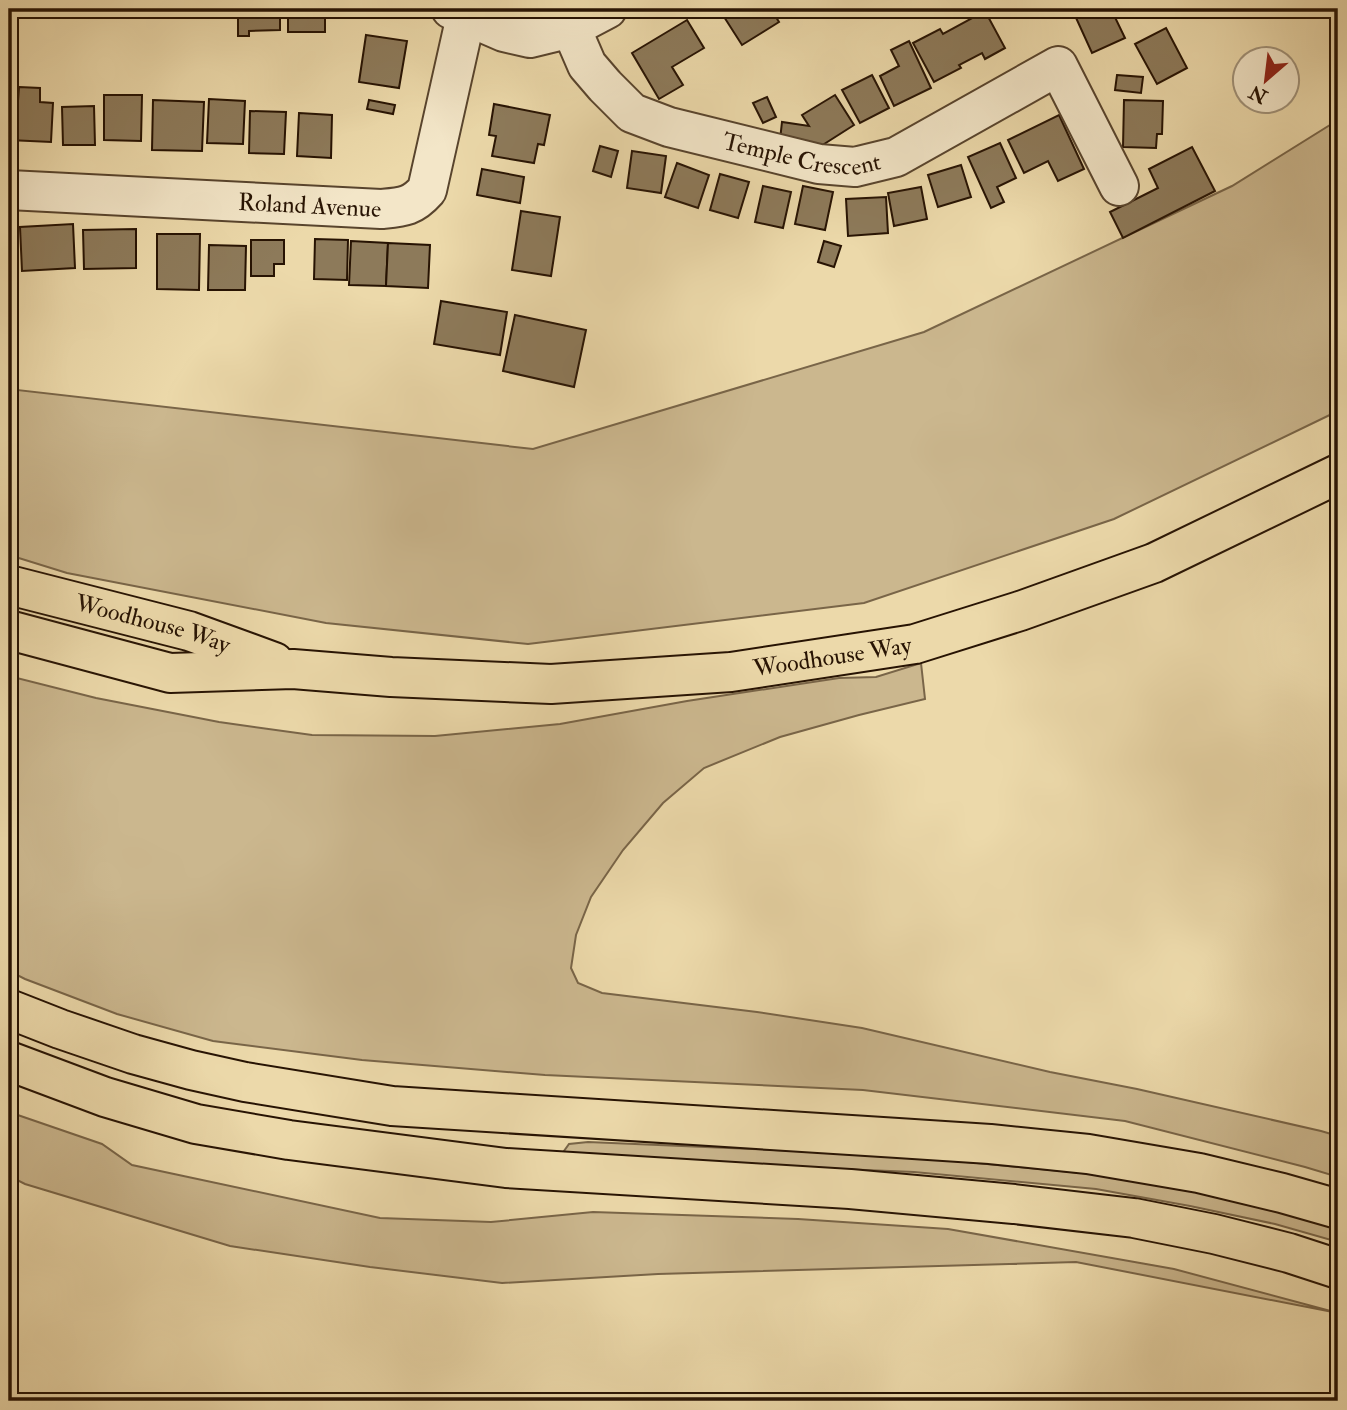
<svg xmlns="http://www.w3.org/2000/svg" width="1347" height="1410" viewBox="0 0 1347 1410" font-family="'IM FELL Double Pica',serif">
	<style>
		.green { fill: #cbb78e; stroke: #796548; stroke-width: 2 }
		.building { fill: #8d7a5a; stroke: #271303; stroke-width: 2 }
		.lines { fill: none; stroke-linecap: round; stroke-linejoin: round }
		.minor-casing { stroke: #58442d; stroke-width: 42 }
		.major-casing { stroke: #271303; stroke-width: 42 }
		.highway-casing { stroke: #271303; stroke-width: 42 }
		.minor { stroke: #f3e6c8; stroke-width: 38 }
		.major { stroke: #ecd9aa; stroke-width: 38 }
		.highway { stroke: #ecd9aa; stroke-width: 38 }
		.labels { text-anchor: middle; stroke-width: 6; stroke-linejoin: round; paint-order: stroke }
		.street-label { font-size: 24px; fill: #271303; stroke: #f3e6c8 }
	</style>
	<rect width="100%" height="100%" fill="#ecd9aa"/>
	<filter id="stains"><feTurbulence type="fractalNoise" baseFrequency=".00286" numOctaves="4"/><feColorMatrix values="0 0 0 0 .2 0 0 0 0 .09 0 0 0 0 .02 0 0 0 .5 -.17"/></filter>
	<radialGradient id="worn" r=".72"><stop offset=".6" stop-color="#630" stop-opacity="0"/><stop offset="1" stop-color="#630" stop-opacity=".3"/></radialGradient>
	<g class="green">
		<polygon points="1338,120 1338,411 1114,519 864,603 528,644 326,623 67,573 9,555 9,389 533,449 924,332 1232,186"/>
		<polygon points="921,663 925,699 859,715 780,737 704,768 663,803 623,850 591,897 576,935 571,968 578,983 602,993 757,1012 862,1028 1050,1072 1137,1089 1321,1131 1338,1136 1338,1177 1305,1167 1125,1121 863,1090 545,1075 362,1060 213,1041 117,1014 25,979 9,971 9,676 96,698 219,722 312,735 435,736 560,724 687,701 839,678 876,677"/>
		<polygon points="9,1112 102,1144 132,1165 380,1218 491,1222 593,1212 798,1219 948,1229 1174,1269 1338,1313 1076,1262 658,1274 502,1283 370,1267 230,1246 25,1184 9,1176"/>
		<polygon points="588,1142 893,1155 1144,1179 1338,1225 1338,1242 1275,1224 1190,1206 1096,1189 914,1172 574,1158 564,1151 569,1144"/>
	</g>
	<g class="building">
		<polygon points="238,9 280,9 280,30 249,31 249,36 238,36"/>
		<rect x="288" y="9" width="37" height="23"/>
		<polygon points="719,9 771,9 779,22 742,45"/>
		<polygon points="991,9 1010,9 994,16"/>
		<polygon points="1072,9 1111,9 1125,38 1092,53"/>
		<polygon points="985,11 1005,48 985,59 982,53 959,65 961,68 934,82 913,43 940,29 943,34"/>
		<polygon points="687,20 704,48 672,67 683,85 659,99 632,53"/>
		<polygon points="1166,28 1187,68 1157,84 1135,44"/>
		<polygon points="366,35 407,41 399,88 359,82"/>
		<polygon points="909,41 931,88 894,106 880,76 899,66 891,50"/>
		<polygon points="872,75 889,108 860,123 842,90"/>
		<polygon points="1117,75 1143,77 1141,93 1115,90"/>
		<polygon points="19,87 40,88 40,102 53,103 51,142 9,140 10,101 18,101"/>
		<polygon points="104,95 142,95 141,141 104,140"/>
		<polygon points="835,95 854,125 821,146 780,140 782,122 809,126 802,115"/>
		<polygon points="767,97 776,117 763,123 753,103"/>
		<polygon points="209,99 245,101 243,144 207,143"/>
		<polygon points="153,100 204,102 202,151 152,150"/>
		<polygon points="369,100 395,105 393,114 367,109"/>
		<polygon points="1124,100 1163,101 1162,134 1157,134 1156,148 1123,147"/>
		<polygon points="494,104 550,115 544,145 538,144 534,163 492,156 496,136 489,135"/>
		<polygon points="94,106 95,145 63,145 62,107"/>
		<polygon points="250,111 286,112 284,154 249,153"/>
		<polygon points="299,113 332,115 331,158 297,156"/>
		<polygon points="1059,115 1084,169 1058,181 1048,161 1024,173 1008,140"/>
		<polygon points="1000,143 1016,178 997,187 1004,202 991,208 968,157"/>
		<polygon points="600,146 618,151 611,177 593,171"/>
		<polygon points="1192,147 1215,191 1123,238 1110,212 1158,188 1149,169"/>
		<polygon points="632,151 666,156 661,193 627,188"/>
		<polygon points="677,163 709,175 698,208 665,197"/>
		<polygon points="961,165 971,197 938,207 928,175"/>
		<polygon points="482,169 524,177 520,203 477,195"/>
		<polygon points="720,174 749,182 738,218 710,210"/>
		<polygon points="763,186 791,192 783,228 755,222"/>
		<polygon points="803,186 833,192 825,230 795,224"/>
		<polygon points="921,187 927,219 894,226 888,193"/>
		<polygon points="886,197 888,233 848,236 846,199"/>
		<polygon points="521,211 560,217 551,276 512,270"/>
		<polygon points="73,224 75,268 22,271 20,227"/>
		<polygon points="136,229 136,268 84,269 83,230"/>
		<polygon points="9,231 10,231 12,286 9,287"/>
		<polygon points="157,234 200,234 199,290 157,289"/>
		<polygon points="315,239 348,240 347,280 314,279"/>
		<polygon points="251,240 284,240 284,264 274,264 274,276 251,276"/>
		<polygon points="351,241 388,243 386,286 349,285"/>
		<polygon points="824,241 841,246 834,267 818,262"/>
		<polygon points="388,243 430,245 428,288 386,286"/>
		<polygon points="209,245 246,246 245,290 208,290"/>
		<polygon points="441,301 507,312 500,355 434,344"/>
		<polygon points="515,315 586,330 574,387 503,371"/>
	</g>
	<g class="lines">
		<defs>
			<g id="minor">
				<polyline points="451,9 504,32 530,38 571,28 607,9"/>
				<path id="s1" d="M571,28L587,65L605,86L632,113L669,127L819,164L855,167L896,157L1058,66L1119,186"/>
				<path id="s2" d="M9,190L381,209C403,207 412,207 427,190L466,16"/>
			</g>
			<g id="major">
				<path id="s3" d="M9,585L189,631L274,662"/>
				<path id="s4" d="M9,630L170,673L293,669L391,677L551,684L731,672L915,644L1020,611L1154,563L1338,474"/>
			</g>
			<g id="highway">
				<polyline points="9,1009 60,1029 133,1054 191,1070 245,1082 392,1106 898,1138 990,1144 1088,1154 1199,1173 1282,1193 1338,1209"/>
				<polyline points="9,1061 105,1097 196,1124 289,1140 506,1168 850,1189 1014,1204 1134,1218 1214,1234 1289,1253 1338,1269"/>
			</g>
		</defs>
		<use href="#minor" class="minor-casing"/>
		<use href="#major" class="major-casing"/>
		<use href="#highway" class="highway-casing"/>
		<use href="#minor" class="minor"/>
		<use href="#major" class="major"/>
		<use href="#highway" class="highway"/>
	</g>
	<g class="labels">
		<g class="street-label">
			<text dy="8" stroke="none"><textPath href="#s1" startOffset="282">Temple Crescent</textPath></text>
			<text dy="8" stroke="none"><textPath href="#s2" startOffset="301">Roland Avenue</textPath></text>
			<text dy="8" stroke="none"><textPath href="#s3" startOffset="149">Woodhouse Way</textPath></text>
			<text dy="8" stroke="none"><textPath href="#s4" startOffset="831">Woodhouse Way</textPath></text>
		</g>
	</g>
	<rect width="1347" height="1410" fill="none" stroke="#ecd9aa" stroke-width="35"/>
	<rect x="10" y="10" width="1326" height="1389" fill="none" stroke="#271303" stroke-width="3.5"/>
	<rect x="18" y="18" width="1312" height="1375" fill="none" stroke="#271303" stroke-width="2"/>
	<g transform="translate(1266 80) rotate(208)"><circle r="33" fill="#f3e6c8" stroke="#a19279" stroke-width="2"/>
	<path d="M0-5L12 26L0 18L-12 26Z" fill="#8f2418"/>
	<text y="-10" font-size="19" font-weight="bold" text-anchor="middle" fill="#271303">N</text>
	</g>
	<rect width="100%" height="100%" filter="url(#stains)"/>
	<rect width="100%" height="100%" fill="url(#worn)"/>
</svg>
